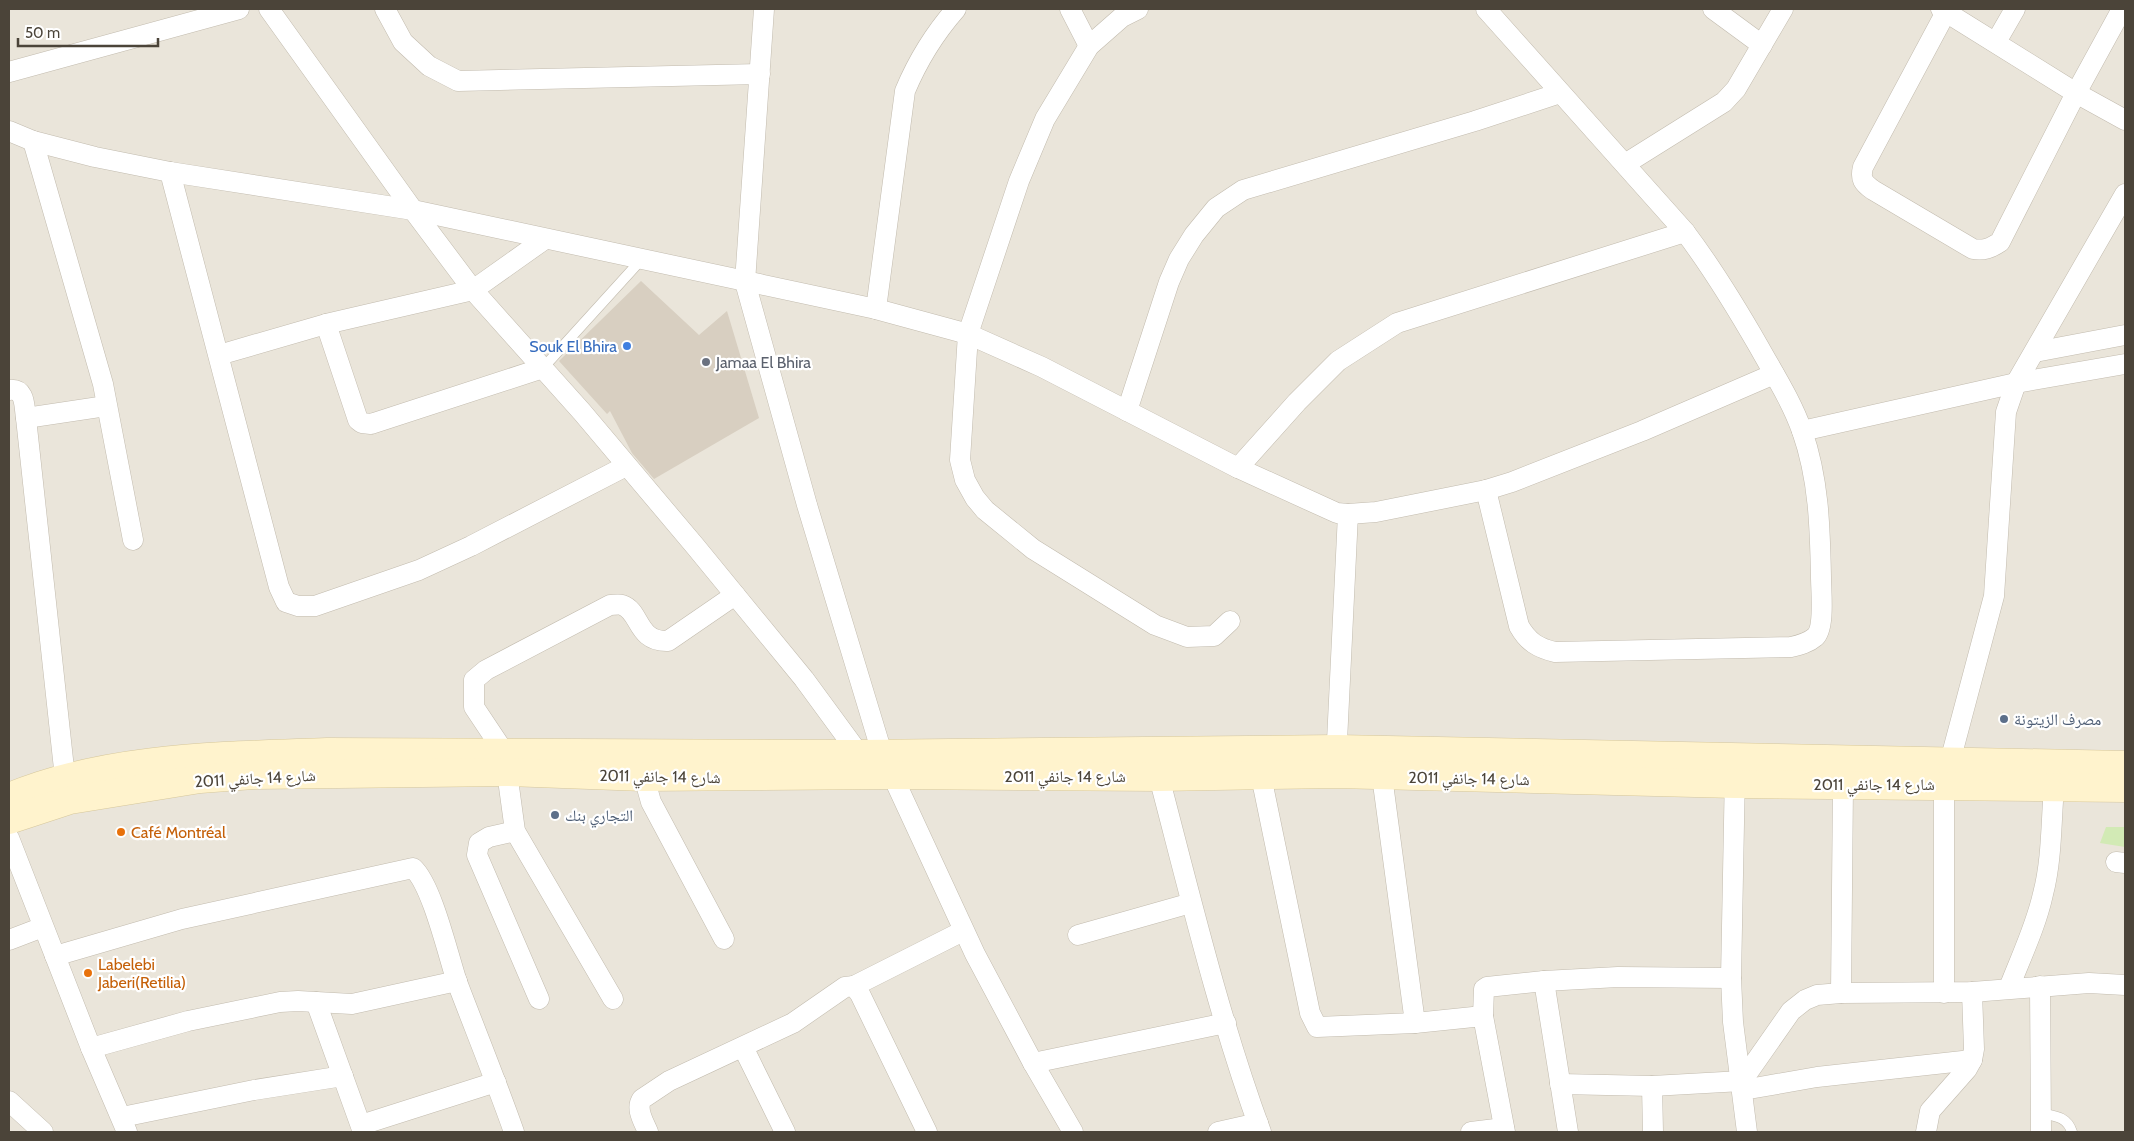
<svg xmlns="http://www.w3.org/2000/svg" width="2134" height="1141" viewBox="0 0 2134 1141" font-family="Cabin,'Noto Naskh Arabic',sans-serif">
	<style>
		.residential { fill: #eae5da }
		.green { fill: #d2eab5 }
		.building { fill: #d8cfc1 }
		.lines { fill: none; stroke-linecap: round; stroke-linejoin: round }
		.service-casing { stroke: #c2bbae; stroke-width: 11 }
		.minor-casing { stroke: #c2bbae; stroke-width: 21 }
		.secondary-casing { stroke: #d6c79b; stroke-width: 29 }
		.service { stroke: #fff; stroke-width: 10 }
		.minor { stroke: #fff; stroke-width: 20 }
		.secondary { stroke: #fff3cd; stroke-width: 28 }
		.shop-dot { fill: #3f7fe0; stroke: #fff; stroke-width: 2 }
		.worship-dot { fill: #6b7280; stroke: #fff; stroke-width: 2 }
		.service-dot { fill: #5c6f8a; stroke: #fff; stroke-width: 2 }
		.food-dot { fill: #e8710a; stroke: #fff; stroke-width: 2 }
		.labels { text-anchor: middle; stroke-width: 4.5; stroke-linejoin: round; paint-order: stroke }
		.shop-label { font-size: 16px; fill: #366cbe; stroke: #fff; text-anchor: end }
		.worship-label { font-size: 16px; fill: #5b616d; stroke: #fff; text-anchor: start }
		.service-label { font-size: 16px; fill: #4e5e75; stroke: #fff; text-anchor: start }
		.street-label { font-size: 16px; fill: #4b4439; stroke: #fff }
		.food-label { font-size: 16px; fill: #c56008; stroke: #fff; text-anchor: start }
	</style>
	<rect width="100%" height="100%" fill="#f6f3ec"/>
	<rect class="residential" x="9" y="9" width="2116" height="1123"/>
	<polygon class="green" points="2106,827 2125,827 2125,847 2100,843"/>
	<polygon class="building" points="641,281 699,335 727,311 759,418 654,479 632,453 610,411 607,414 559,361"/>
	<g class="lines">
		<defs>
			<g id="service">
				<polyline points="543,368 641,260"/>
				<path d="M2040,1113C2054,1116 2067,1116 2072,1132"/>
			</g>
			<g id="minor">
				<polyline points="269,9 413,210 473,290 582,412 695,546 804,679 859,754"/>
				<polyline points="385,9 403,42 429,66 458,81 760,74"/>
				<polyline points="764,9 745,282 807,505 882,753 975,954 1033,1063 1073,1132"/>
				<polyline points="1070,9 1089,46"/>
				<polyline points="1138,9 1122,17 1089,46 1045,119 1019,181 968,334 960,460 965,480 975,498 985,510 1033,549 1155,625 1187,637 1214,636 1230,621"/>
				<polyline points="1713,9 1762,45"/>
				<polyline points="1941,9 2076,93 2125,120"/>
				<path d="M1946,12L1863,167C1860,179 1863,183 1873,190L1973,249C1984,251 1991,248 2000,242L2076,93L2122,9"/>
				<polyline points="1996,42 2015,9"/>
				<polyline points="9,72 239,9"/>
				<polyline points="9,131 33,141 95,157 170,172 413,210 876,309 968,334 1042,367 1238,468 1337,513 1348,514 1376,512 1486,490 1512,482 1642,431 1774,374"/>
				<polyline points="33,141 103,384 133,540"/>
				<polyline points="1625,164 1724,102 1736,89 1783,9"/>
				<polyline points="170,172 279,587 286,602 298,606 315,606 419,570 471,546 626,466"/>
				<path d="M876,309L905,91C918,60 934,34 956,9"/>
				<polyline points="326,324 358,420 362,423 371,424 543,368"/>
				<polyline points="2035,352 2125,335"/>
				<polyline points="219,355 326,324 473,290 545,239"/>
				<path d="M9,390C26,388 24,406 26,418L65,778"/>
				<polyline points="1127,411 1169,282 1179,259 1194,235 1216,208 1243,190 1475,121 1560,93"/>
				<polyline points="26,418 106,406"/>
				<polyline points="1802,431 2016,383 2125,364"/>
				<polyline points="1238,468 1297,402 1338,361 1397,323 1685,232"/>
				<path d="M1486,490L1519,626C1528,642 1538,648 1555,652L1791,647C1800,645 1808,643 1815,637C1825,628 1821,591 1821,577C1820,528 1819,479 1802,431C1792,402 1774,374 1759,347C1736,307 1713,269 1685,232L1486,9"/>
				<path d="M504,752L474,707V680L486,670L610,605C613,605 619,604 622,605C641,611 636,642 668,641L735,595"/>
				<polyline points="1336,762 1348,514"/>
				<polyline points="1735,771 1731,978 1733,1022 1747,1132"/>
				<polyline points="507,772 515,831 613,999"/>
				<polyline points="1261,776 1310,1013 1317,1027 1415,1023 1483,1016"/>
				<polyline points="1382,776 1415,1023"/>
				<polyline points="644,777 651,802 724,939"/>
				<path d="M1159,777C1190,895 1219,1018 1261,1132"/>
				<polyline points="515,831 489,837 479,843 477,855 539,999"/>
				<polyline points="9,838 91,1048 127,1132"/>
				<polyline points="2116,862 2125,863"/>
				<polyline points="1078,935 1191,903"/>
				<polyline points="9,940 43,927"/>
				<path d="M55,956L182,919L413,868C432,885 448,955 457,982C476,1032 496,1081 514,1132"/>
				<polyline points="1544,981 1568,1132"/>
				<polyline points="854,986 963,931"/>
				<polyline points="2040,986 2041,1132"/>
				<path d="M2009,988C2021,957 2036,926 2043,894C2052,860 2051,822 2054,787"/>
				<polyline points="1841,993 1843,785"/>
				<polyline points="1944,993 1944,784 1994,596 2006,412 2016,383 2125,194"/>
				<polyline points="316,1002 363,1132"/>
				<polyline points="743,1047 785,1132"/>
				<polyline points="91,1048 188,1021 280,1002 298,1001 352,1004 457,981"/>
				<polyline points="1033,1063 1226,1023"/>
				<polyline points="1560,1084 1652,1086 1742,1081 1791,1011 1805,1000 1817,995 1841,993 1972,992 2089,983 2125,985"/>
				<polyline points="1652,1086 1653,1132"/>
				<polyline points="1743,1090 1817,1077 1972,1060"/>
				<polyline points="9,1101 43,1132"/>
				<polyline points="122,1117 254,1090 343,1076"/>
				<polyline points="361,1125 496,1082"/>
				<path d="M648,1132C644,1122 635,1109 642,1099L669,1081L793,1023L845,987L854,986L860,994L927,1132"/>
				<polyline points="1218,1132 1258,1123"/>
				<polyline points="1471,1132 1504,1128"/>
				<polyline points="1505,1132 1483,1016 1484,989 1487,987 1544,981 1618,977 1731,978"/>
				<polyline points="1926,1132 1930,1111 1967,1069 1972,1060 1974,1049 1972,992"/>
			</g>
			<g id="secondary">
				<path d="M9,797C108,756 221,756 327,752L859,754L1337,749L2125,765"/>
				<polyline points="9,820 70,800 200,779 253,775 507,772 644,777 890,775 1159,777 1336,774 1735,784 2125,788"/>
			</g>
		</defs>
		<use href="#service" class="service-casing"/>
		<use href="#minor" class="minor-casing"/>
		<use href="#secondary" class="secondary-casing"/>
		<use href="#service" class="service"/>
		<use href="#minor" class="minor"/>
		<use href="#secondary" class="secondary"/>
	</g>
	<circle class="shop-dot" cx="627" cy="346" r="5"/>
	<circle class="worship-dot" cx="706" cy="362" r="5"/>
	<g class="service-dot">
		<circle cx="2004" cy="719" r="5"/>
		<circle cx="555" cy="815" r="5"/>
	</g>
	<g class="food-dot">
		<circle cx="121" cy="832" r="5"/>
		<circle cx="88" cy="973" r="5"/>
	</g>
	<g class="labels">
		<g class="shop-label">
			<text x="617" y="352">Souk El Bhira</text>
		</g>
		<g class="worship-label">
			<text x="716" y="368">Jamaa El Bhira</text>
		</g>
		<g class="service-label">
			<text x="2014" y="725">مصرف الزيتونة</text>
			<text x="565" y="821">التجاري بنك</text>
		</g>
		<g class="street-label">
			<text transform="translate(660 776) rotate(1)" y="6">شارع 14 جانفي 2011</text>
			<text x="1065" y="782">شارع 14 جانفي 2011</text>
			<text transform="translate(255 778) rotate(-3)" y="6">شارع 14 جانفي 2011</text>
			<text transform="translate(1469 778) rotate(1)" y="6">شارع 14 جانفي 2011</text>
			<text x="1874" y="790">شارع 14 جانفي 2011</text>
		</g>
		<g class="food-label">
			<text x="131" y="838">Café Montréal</text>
			<text x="98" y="970">Labelebi<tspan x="98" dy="18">Jaberi(Retilia)</tspan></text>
		</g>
	</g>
	<rect width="2134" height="1141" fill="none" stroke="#4b4439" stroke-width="20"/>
	<path d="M18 38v8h140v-8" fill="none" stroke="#4b4439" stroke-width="2.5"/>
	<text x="25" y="38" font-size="15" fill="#4b4439" stroke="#ffffff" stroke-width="4" paint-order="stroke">50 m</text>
</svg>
